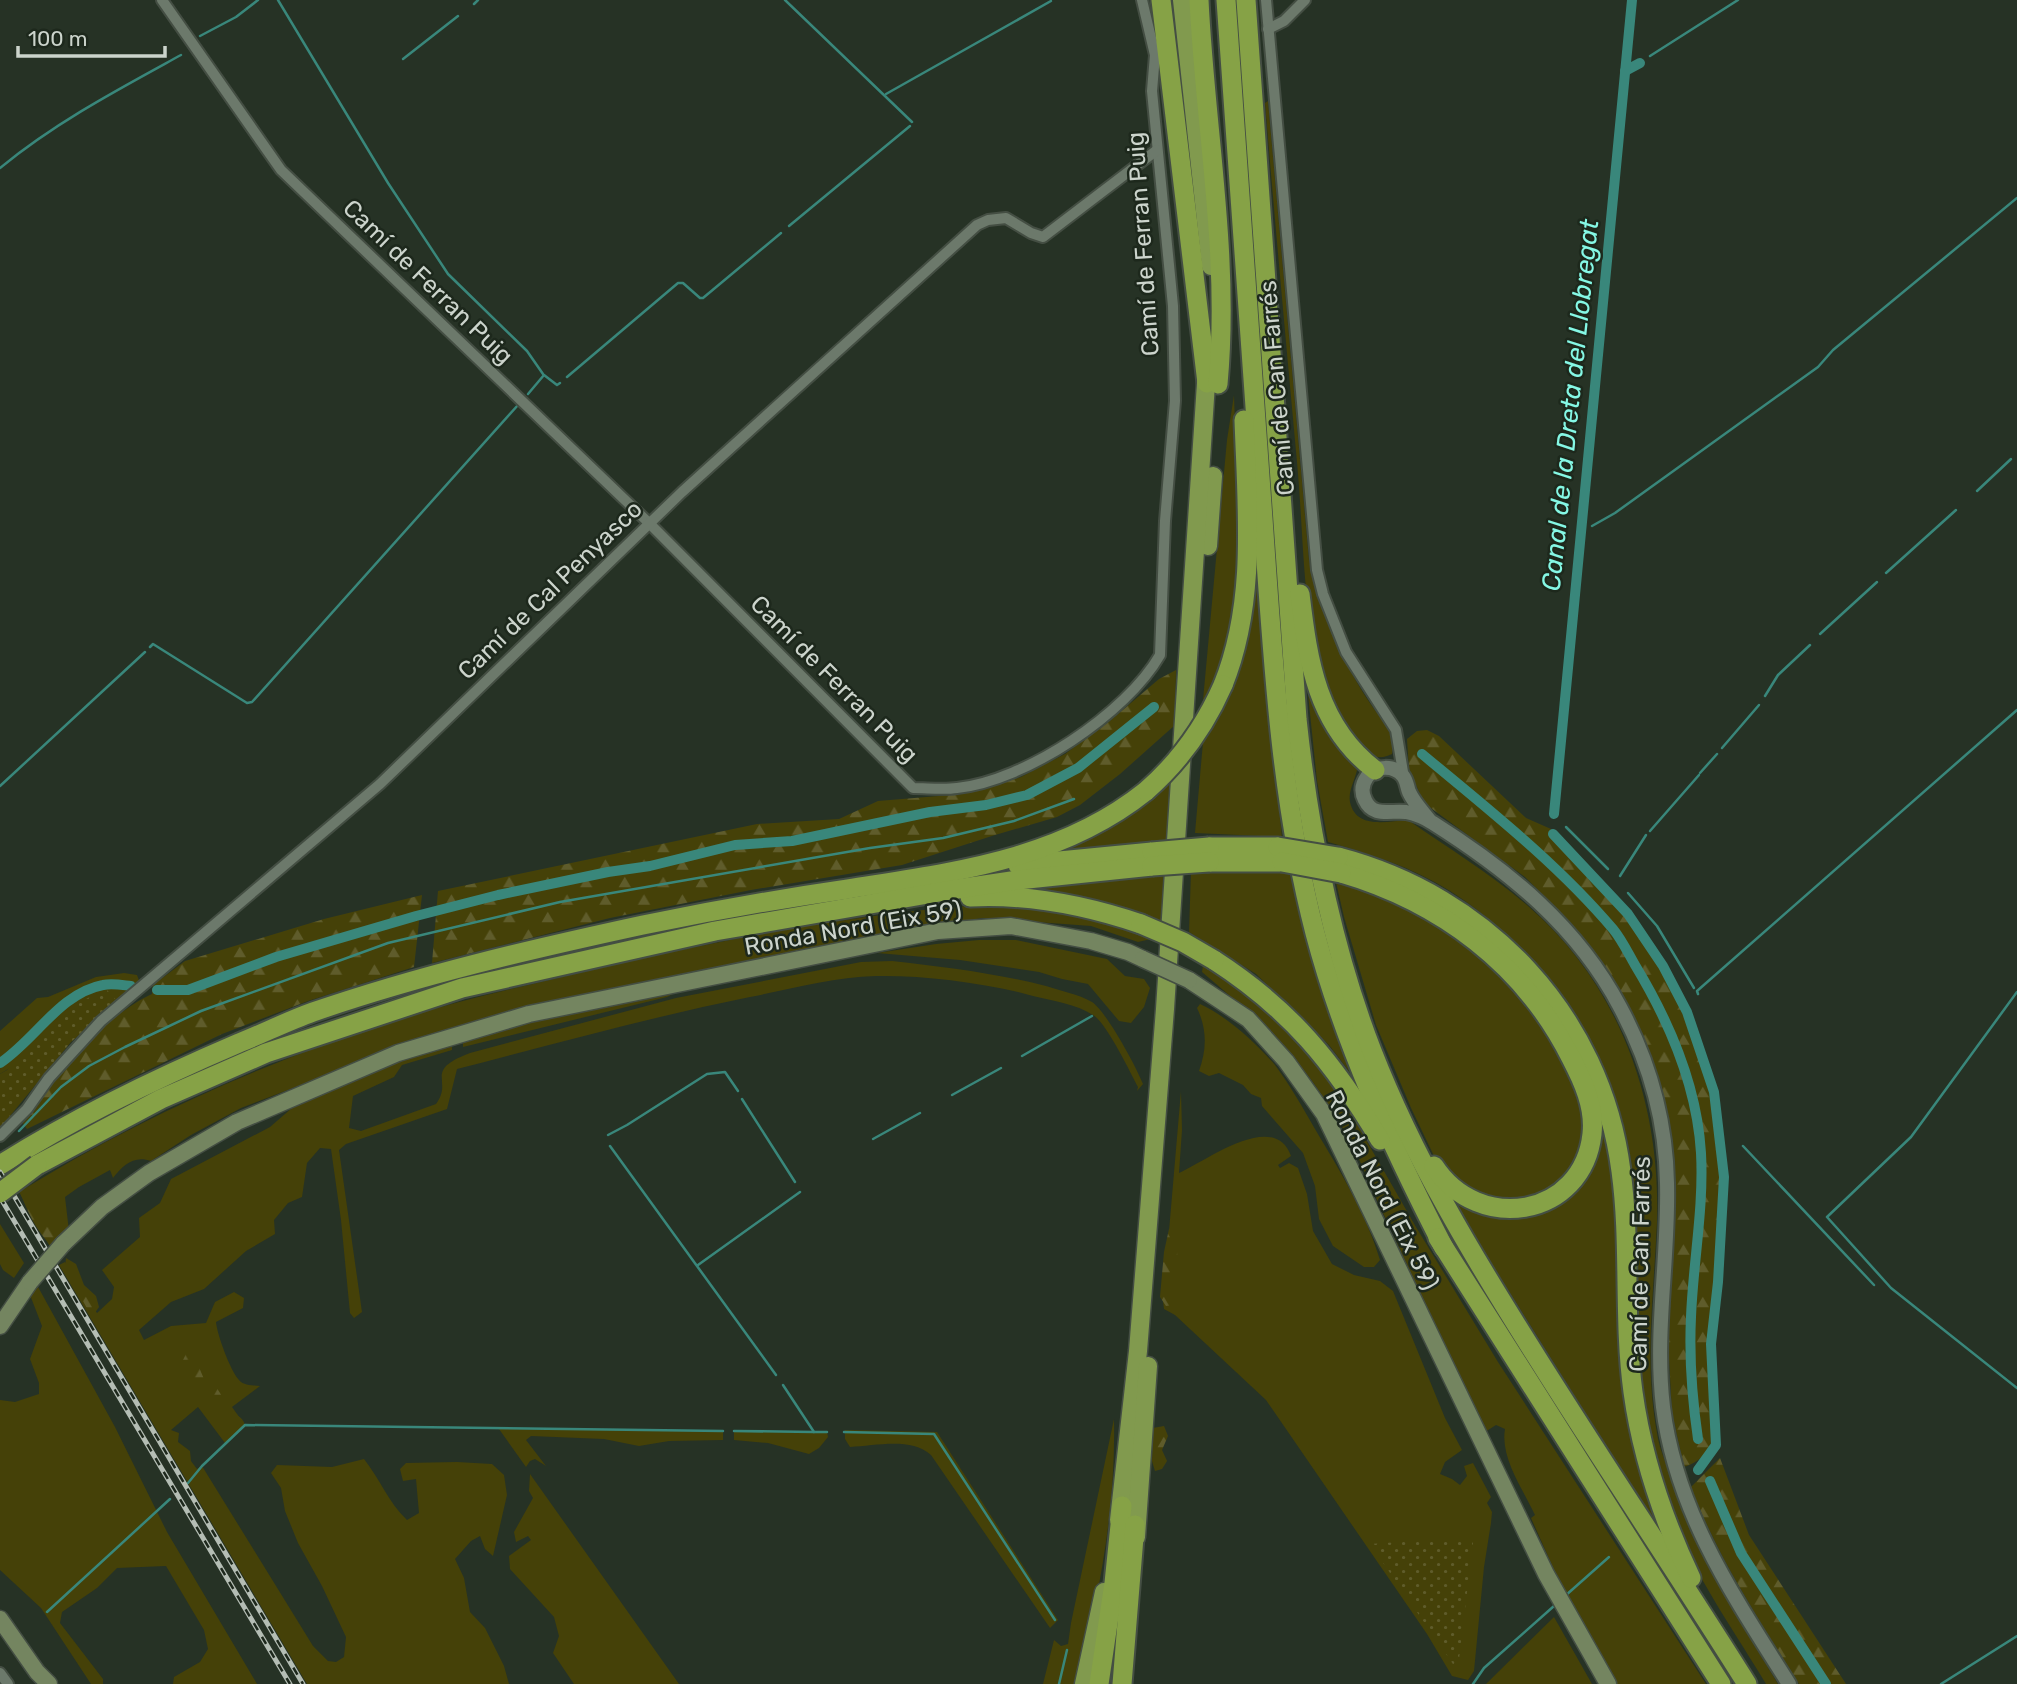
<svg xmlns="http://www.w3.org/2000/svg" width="2017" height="1684" viewBox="0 0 2017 1684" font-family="Rubik,sans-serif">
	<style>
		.grass { fill: #454108 }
		.forest { fill: url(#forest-firs) }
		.park { fill: url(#park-dots) }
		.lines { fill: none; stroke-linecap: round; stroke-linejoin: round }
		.stream { stroke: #39877b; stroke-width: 2.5 }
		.canal { stroke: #39877b; stroke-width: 10 }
		.minor-casing { stroke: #444e43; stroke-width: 14 }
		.tertiary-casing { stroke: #444e43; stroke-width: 18 }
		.secondary-casing { stroke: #444e43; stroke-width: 19 }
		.trunk-casing { stroke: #444e43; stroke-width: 21 }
		.motorway-casing { stroke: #444e43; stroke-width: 23 }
		.minor { stroke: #6c796b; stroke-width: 10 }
		.tertiary { stroke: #6c796b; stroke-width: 14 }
		.secondary { stroke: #748560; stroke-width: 16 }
		.trunk { stroke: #819a4e; stroke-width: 18 }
		.motorway { stroke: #86a246; stroke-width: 19 }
		.rail-casing { stroke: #b4bdb4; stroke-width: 5 }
		.rail { stroke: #1d281c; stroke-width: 2.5; stroke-dasharray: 8; stroke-linecap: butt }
		.secondary-bridge-casing { stroke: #444e43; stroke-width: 19; stroke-linecap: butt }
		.motorway-bridge-casing { stroke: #444e43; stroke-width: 23; stroke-linecap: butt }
		.secondary-bridge { stroke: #748560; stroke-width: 16 }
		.motorway-bridge { stroke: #86a246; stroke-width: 19 }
		.labels { text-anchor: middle; stroke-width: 5; stroke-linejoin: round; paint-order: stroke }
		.street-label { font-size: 24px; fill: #ccd4cc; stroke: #1d281c }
		.water-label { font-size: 26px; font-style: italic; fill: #85f8e5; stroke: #1d281c }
	</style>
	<defs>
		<pattern id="forest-firs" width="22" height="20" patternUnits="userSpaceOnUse" patternTransform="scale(1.75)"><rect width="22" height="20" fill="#454108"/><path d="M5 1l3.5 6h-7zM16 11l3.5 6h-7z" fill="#5f5c2b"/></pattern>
		<pattern id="park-dots" width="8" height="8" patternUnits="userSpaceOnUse" patternTransform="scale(1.75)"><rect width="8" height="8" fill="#454108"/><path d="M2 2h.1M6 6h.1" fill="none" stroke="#5f5c2b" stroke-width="1.8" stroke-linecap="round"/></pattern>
	</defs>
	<rect width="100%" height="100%" fill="#263225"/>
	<g class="grass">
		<path d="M1268,101L1309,560C1323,613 1341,661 1372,706C1384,723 1396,732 1392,754C1383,759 1372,758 1363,751C1356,745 1327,697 1324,688C1302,615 1304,537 1297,462C1286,343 1275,223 1265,103Z"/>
		<polygon points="1234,395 1240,572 1225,661 1202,711 1227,440"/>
		<polygon points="1252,496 1262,642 1282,837 1195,833 1203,742 1236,670"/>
		<path d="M1306,675L1324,718L1357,770C1355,780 1348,791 1350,802C1356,830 1388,821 1408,820C1448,848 1490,873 1528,906C1620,985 1661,1103 1657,1222C1654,1293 1644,1362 1657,1433C1659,1447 1665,1460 1669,1473C1693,1550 1737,1616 1778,1684H1766C1738,1637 1700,1583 1679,1533C1669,1508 1660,1479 1654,1452C1631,1364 1640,1274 1634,1185C1624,1064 1550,955 1450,891C1412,867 1370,854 1328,842L1317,781Z"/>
		<polygon points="1173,773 1168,840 1049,853"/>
		<polygon points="1265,869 1289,872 1330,1017 1355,1079 1329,1045 1256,974 1189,932 1191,871"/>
		<path d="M1167,876L1162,922C1113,905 1066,892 1015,887Z"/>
		<polygon points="1335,878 1399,899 1478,951 1529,1003 1575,1081 1586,1121 1579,1153 1562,1182 1531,1197 1495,1199 1478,1195 1445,1169 1433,1154 1411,1108 1376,1025 1344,917"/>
		<path d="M968,906C1037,905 1087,915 1151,939L1138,942L1091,926L982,918L856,940L541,1003L439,1032L241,1108L191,1135L151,1161C134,1155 123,1165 113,1178L110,1170L79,1187L65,1197L69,1231L53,1252L19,1192C138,1118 269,1060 403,1018C473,996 547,981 618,964C733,938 850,915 968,906Z"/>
		<polygon points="979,940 1016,940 1107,959 1125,976 1144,979 1150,988 1144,1007 1131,1023 1119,1021 1088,984 1062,979 1039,972 960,960 877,953 936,944"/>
		<path d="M892,961C944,967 995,973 1046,986C1061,991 1078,994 1092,1002C1106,1011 1136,1066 1143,1084L1137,1091L1138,1087C1130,1072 1106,1022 1093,1015C1076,1004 1053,1001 1033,996C987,983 923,975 876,976C833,977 792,989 750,997C651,1017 555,1044 457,1069L447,1109L346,1144L339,1150L362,1312L354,1318L350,1313L341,1220L331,1149L320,1148L307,1163L302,1197L288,1203L274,1220L275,1234L246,1251L204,1289L171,1302L139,1330L144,1340L171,1326L206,1323L215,1302L234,1292L244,1298L243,1308L216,1322C217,1334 230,1370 239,1380C244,1386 253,1385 260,1386L232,1407L245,1425L225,1443L198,1407L171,1430L179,1433L178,1442L190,1451L191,1461L197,1469L202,1466L313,1646L328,1661L336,1662L344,1657L346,1637L322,1586L298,1543L285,1511L281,1488L271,1473L277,1465L332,1467L364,1459C380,1479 388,1502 407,1520L419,1513L416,1479L403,1481L400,1469L406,1463L457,1462L492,1464L504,1475L507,1495L493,1556L485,1549L480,1536L471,1541L455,1559L464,1578L470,1612L485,1628L504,1666L509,1684H307L59,1265L65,1262L97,1313L112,1299L114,1287L102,1270L140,1237L139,1218L160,1203L171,1179L270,1127L300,1101L396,1059L452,1044V1050L402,1065L394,1077L353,1096L349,1128L361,1131L436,1104C454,1080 422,1071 470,1053L676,998L861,962Z"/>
		<path d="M1203,965L1258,1002L1284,1026L1334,1084L1416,1227L1498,1362L1706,1684H1617L1571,1603L1561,1591L1556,1574L1531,1518L1535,1515C1523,1489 1500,1458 1505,1429L1496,1425L1485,1432L1371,1187C1350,1132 1315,1079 1275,1037C1252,1013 1226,993 1202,972Z"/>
		<polygon points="124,973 137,975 140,983 118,1002 0,1074 0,1031 37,998 48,997 96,977"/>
		<polygon points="673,994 667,997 463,1047 463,1041 471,1036 576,1010"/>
		<path d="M1200,1004C1228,1017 1255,1042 1275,1065C1290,1085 1303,1108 1315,1129C1340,1171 1366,1213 1380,1260L1374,1267H1364L1333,1246L1319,1219L1315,1186L1303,1153L1262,1106L1261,1098L1251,1094L1243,1085L1219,1073L1209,1076L1199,1071C1207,1049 1207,1029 1197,1008Z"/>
		<path d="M1181,1091L1182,1130L1179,1173C1206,1161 1274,1109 1291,1156L1278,1165L1280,1168L1289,1163L1298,1168L1307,1194L1313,1231L1332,1264L1354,1275L1380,1281L1393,1291L1445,1418L1462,1450L1445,1462L1440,1474L1452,1479L1460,1485L1467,1476L1464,1466L1473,1463L1491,1497L1487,1503L1492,1512L1491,1523L1484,1567L1474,1671L1468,1680L1452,1676L1427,1634L1266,1400L1175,1315L1164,1309L1163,1301Z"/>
		<path d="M1604,1122L1662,1533L1654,1523L1455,1205L1458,1202C1487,1218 1505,1214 1536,1211Z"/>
		<polygon points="0,1224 24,1263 14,1278 3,1270 0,1264"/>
		<polygon points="37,1285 115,1427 167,1532 257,1684 173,1684 174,1677 200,1662 208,1649 204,1630 166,1566 117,1568 97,1588 62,1612 60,1623 103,1679 103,1684 91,1684 41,1608 0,1570 0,1400 15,1402 39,1394 39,1383 30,1359 42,1326 30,1295"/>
		<path d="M1114,1419C1116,1510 1099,1595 1077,1684H1043L1054,1640L1061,1646L1068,1644L1071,1623Z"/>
		<polygon points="499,1429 723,1431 723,1440 669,1441 639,1446 604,1439 531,1436 526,1440 546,1466 535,1459 530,1461 526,1467"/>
		<path d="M845,1430L937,1432L1058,1620L1050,1628L931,1455C911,1437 876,1446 850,1447L845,1439Z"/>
		<polygon points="734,1431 827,1432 828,1437 819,1448 809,1454 768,1443 734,1440"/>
		<polygon points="530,1474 679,1684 574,1684 553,1653 559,1636 554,1617 510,1569 509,1556 531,1540 528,1536 516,1542 514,1532 533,1498 529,1491"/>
		<polygon points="1554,1617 1592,1684 1486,1684"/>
	</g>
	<g class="forest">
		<polygon points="1176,670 1175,725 1120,774 1080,805 1057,817 995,835 902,865 751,890 610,918 432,963 438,891 757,824 839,819 878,801 963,794 1021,777 1065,754 1111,720 1159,679"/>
		<path d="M1427,730L1439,736L1526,818L1551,829L1552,837L1605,890L1634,926L1658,963L1678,1000L1710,1090L1720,1180L1718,1237L1709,1350L1713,1438C1709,1453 1699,1462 1684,1467L1672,1413L1669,1359L1668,1308L1675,1191L1673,1165L1663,1099L1649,1051L1609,973L1569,921L1525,877L1424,803L1409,769L1407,739L1417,731Z"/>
		<path d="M422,895L414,967L308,1001L222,1034L27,1129L22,1122C36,1103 49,1082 64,1065C82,1043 126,1005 152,994L153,985L185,961L324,919Z"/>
		<path d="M21,1195H29L40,1217L61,1239L58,1251C40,1238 29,1215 21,1195Z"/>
		<path d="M1178,1223L1181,1236L1174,1239C1181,1251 1176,1290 1173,1305L1166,1306L1160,1297L1164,1252L1169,1229Z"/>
		<polygon points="66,1258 76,1264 84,1285 96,1296 99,1307 94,1314 89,1312 65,1268"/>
		<path d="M186,1354L195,1358L204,1379C221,1387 219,1395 230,1409C235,1416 242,1415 245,1425L238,1427C223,1412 212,1394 194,1383L193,1373L183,1360Z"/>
		<polygon points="1164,1426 1168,1436 1162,1450 1167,1461 1162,1469 1155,1471 1152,1461 1153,1428"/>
		<path d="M1720,1458L1749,1535L1846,1684H1799C1759,1619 1718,1559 1691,1487Z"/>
	</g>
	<g class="park">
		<polygon points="106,989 118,1002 71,1042 0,1128 0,1074 7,1070 74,1005"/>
		<polygon points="1456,1538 1470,1538 1473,1543 1459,1659 1455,1659 1455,1667 1370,1544"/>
	</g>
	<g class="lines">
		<g class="stream">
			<polyline points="278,0 388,183 448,274 527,351 543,374"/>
			<polyline points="785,0 912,122"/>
			<polyline points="474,4 478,0"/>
			<polyline points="200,36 236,17 258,0"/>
			<polyline points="1650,56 1738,0"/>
			<polyline points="403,59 458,16"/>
			<polyline points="886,94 1051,1"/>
			<path d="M0,168C56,122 119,89 181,55"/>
			<polyline points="789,226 910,126"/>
			<polyline points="567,377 678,283 683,283 700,298 703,298 781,233"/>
			<polyline points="528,394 544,375 557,385 560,383"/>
			<polyline points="1977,491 2011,459"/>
			<polyline points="1592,526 1615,513 1818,367 1833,350 2017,198"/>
			<polyline points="1886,573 1956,510"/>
			<polyline points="1820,634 1877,582"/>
			<polyline points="150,647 153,644 247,703 252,702 518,405"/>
			<polyline points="1765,696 1778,675 1810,645"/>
			<polyline points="1722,748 1759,705"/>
			<polyline points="1700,773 1717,754"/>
			<polyline points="0,786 145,652"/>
			<polyline points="1566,827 1608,869"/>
			<polyline points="1650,831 1699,775"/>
			<polyline points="1620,876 1646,835"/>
			<polyline points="1628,893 1657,926 1694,988"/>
			<polyline points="2017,992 1911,1137 1827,1217 1891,1288 2017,1388"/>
			<polyline points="1698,994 1697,991 2017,710"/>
			<polyline points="1022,1056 1092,1016"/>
			<polyline points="952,1095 1001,1068"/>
			<polyline points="742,1099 795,1182"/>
			<polyline points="19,1131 61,1087 89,1066 125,1047 201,1011 388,943 560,902 870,848 943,838 1014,821 1074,799"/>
			<polyline points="608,1135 627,1125 707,1074 725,1072 738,1091"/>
			<polyline points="873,1139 920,1113"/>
			<polyline points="610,1146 776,1375"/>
			<polyline points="1743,1146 1874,1285"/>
			<polyline points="698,1265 800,1192"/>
			<polyline points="783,1385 814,1432 827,1432"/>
			<polyline points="734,1431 814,1432"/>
			<polyline points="844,1432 934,1434 1055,1620"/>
			<polyline points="188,1483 202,1466 245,1425 723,1431"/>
			<polyline points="1565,1596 1609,1557"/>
			<polyline points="47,1612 170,1499"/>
			<polyline points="1059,1684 1067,1650"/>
			<polyline points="1473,1684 1484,1668 1554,1606"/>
			<polyline points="1941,1684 2017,1636"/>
		</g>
		<g class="canal">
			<polyline points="1625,71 1640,63"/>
			<path d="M1422,754C1488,809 1557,863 1613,929C1622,940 1628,953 1635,965C1669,1021 1697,1086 1701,1153C1704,1208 1693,1263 1691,1317C1689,1358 1692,1398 1698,1439"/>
			<polyline points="1554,814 1632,0"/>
			<polyline points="1553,834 1628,914 1663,966 1687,1012 1714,1092 1724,1177 1718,1282 1711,1344 1716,1445 1698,1470"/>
			<polyline points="157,990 188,990 276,957 416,916 498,895 608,872 650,866 735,845 792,841 930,812 986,805 1027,795 1078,768 1154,707"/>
			<path d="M0,1063C35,1040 60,993 103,985C112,983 122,985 131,986"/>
			<polyline points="1710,1481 1741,1553 1826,1684"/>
		</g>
		<defs>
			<g id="minor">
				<path d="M162,0L281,170L649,523L913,788C927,788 943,790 957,788C1025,781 1126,714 1160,655L1165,521L1175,401L1173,306L1152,91L1155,55L1142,0"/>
				<polyline points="1266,0 1317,570 1323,594 1346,652 1396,730 1404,778"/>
				<polyline points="1268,29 1284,21 1305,0"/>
				<polyline points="0,1136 27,1109 49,1078 101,1021 380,784 682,492 977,225 988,220 1006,218 1031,233 1043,237 1157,150"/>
				<polyline points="0,1673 8,1684"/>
			</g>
			<path id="tertiary" d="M1430,821C1423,812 1414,803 1409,792C1407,787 1407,781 1403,776C1394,765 1376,765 1367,777C1362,784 1361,792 1365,800C1373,818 1391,810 1406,812C1416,814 1425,818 1433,823C1509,871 1578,927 1620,1007C1649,1061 1666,1122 1667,1183C1669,1258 1654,1332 1663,1407C1676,1512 1734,1597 1789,1684"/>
			<g id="secondary">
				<polyline points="1189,980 1248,1019 1286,1061 1324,1114 1546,1574 1608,1684"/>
				<polyline points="63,1244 102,1207 149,1173 237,1122 398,1053 529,1014 938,931 1011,926 1091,941 1128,952 1143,959"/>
				<polyline points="0,1326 30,1282"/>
				<polyline points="0,1619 37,1672 49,1684"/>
			</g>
			<g id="trunk">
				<polyline points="1182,0 1211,266"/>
				<polyline points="1208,546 1213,476"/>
				<polyline points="1119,1520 1138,1351 1165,1009 1207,368"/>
				<polyline points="1136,1537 1148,1366"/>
				<polyline points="1084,1684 1104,1592"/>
			</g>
			<g id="motorway">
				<polyline points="1161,0 1207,383"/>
				<path d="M1199,0C1205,128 1230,255 1218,384"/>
				<path d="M1226,0C1239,173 1251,346 1263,519C1273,658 1280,798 1315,933C1344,1043 1392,1147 1444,1248"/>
				<path d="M1246,0L1297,719C1309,832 1331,945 1372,1051C1414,1159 1474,1258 1536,1356C1605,1466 1678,1574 1747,1684"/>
				<path d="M1300,594C1308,661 1317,726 1375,770"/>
				<path d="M1223,685C1257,601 1247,509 1244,420"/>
				<polyline points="1209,847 1278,847"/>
				<path d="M1338,857C1487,896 1601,1015 1621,1171C1631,1244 1623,1319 1633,1392C1642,1457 1663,1519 1691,1578"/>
				<polyline points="1209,862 1282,862"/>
				<polyline points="1018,865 1152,852"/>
				<path d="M1341,873C1440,902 1524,964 1571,1058C1583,1081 1595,1107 1592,1134C1583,1217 1479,1235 1434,1166"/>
				<path d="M970,897C1029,894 1085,905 1141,924"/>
				<path d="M1214,960C1290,1009 1334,1063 1380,1140"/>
				<path d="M0,1165C76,1117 157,1078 239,1043C264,1033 288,1021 313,1012C420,975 532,949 643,925C711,911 779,899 848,889C953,872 1060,860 1146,791"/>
				<polyline points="37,1165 161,1099 266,1053 462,988 715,931 951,890 1018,880 1152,866"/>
				<polyline points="1438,1238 1721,1684"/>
				<polyline points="1099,1684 1114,1583 1122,1506"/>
				<polyline points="1122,1684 1135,1525"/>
			</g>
		</defs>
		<use href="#minor" class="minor-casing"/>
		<use href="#tertiary" class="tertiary-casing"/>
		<use href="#secondary" class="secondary-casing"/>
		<use href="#trunk" class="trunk-casing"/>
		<use href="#motorway" class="motorway-casing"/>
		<use href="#minor" class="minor"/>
		<use href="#tertiary" class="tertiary"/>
		<use href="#secondary" class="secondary"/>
		<use href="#trunk" class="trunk"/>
		<use href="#motorway" class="motorway"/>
		<defs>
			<g id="rail">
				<polyline points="0,1172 303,1684"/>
				<polyline points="0,1197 290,1684"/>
			</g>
		</defs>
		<use href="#rail" class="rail-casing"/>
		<use href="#rail" class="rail"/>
		<defs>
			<g id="secondary-bridge">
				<polyline points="1143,959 1189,980"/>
				<polyline points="30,1282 63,1244"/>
			</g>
			<g id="motorway-bridge">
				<path d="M1146,791C1179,762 1205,726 1223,685"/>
				<polyline points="1278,847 1338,857"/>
				<polyline points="1152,852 1209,847"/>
				<polyline points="1282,862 1341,873"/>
				<polyline points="1152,866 1209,862"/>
				<polyline points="1141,924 1183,942 1214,960"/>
				<polyline points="0,1193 37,1165"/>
			</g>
		</defs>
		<use href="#secondary-bridge" class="secondary-bridge-casing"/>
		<use href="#motorway-bridge" class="motorway-bridge-casing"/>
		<use href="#secondary-bridge" class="secondary-bridge"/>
		<use href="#motorway-bridge" class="motorway-bridge"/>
	</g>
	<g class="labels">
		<g class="street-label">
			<text transform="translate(1143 244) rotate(-94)" y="8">Camí de Ferran Puig</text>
			<text transform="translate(428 282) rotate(44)" y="8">Camí de Ferran Puig</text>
			<text transform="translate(1277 388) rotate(-95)" y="8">Camí de Can Farrés</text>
			<text transform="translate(550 590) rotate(-44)" y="8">Camí de Cal Penyasco</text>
			<text transform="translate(834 679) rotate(45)" y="8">Camí de Ferran Puig</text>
			<text transform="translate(853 928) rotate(-10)" y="8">Ronda Nord (Eix 59)</text>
			<text transform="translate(1382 1190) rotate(63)" y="8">Ronda Nord (Eix 59)</text>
			<text transform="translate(1640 1264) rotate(-89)" y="8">Camí de Can Farrés</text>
		</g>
		<g class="water-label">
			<text transform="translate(1570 405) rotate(-84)" y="9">Canal de la Dreta del Llobregat</text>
		</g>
	</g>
	<path d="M18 46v10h147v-10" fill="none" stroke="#ccd4cc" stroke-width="3.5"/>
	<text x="28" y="46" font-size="21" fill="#ccd4cc" stroke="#1d281c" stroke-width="5" paint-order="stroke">100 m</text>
</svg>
